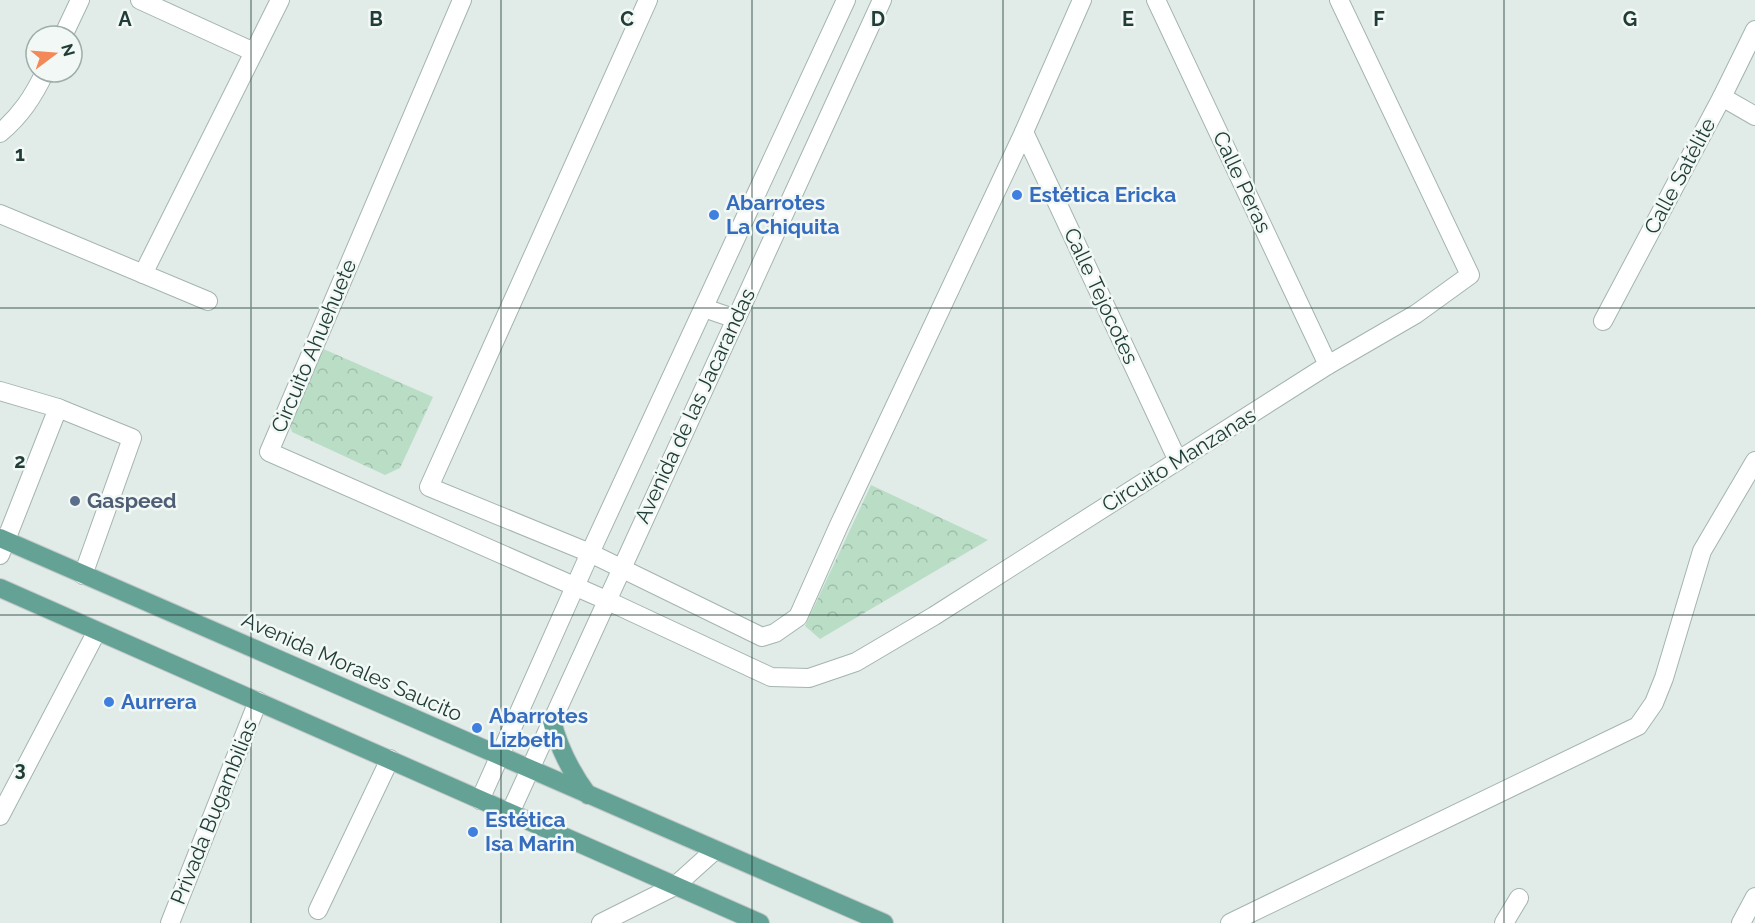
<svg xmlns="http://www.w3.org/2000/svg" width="1755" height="923" viewBox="0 0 1755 923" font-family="Raleway,sans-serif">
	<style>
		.forest { fill: url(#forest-crowns) }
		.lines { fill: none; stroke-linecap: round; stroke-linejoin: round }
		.minor-casing { stroke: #a4b4af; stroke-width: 20 }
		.major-casing { stroke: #c1c9c7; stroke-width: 20 }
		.minor { stroke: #fff; stroke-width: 18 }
		.major { stroke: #65a296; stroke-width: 18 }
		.grid { fill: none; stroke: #213d37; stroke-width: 1.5; stroke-opacity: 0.55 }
		.shop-dot { fill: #3f7fe0; stroke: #f2f8f5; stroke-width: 2 }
		.service-dot { fill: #5c6f8a; stroke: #f2f8f5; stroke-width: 2 }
		.labels { text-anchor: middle; stroke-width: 5; stroke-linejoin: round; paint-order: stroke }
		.street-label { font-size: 21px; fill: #213d37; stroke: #f2f8f5 }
		.shop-label { font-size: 21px; font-weight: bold; fill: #366cbe; stroke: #f2f8f5; text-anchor: start }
		.service-label { font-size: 21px; font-weight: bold; fill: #4e5e75; stroke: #f2f8f5; text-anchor: start }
		.grid-label { font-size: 20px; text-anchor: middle; font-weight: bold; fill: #213d37; stroke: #f2f8f5; stroke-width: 5; stroke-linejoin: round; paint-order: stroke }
	</style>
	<defs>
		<pattern id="forest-crowns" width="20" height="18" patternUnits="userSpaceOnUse" patternTransform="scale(1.5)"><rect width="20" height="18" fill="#baddc6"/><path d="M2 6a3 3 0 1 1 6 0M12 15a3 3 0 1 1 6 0" fill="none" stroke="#a0bfab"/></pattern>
	</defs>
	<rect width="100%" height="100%" fill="#e1ece8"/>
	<g class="forest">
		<polygon points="319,347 433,397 400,468 385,475 292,432 287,415"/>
		<polygon points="871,485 988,540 820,639 805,626"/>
	</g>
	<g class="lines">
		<defs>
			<g id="minor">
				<polyline points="140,0 254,52"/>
				<polyline points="462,0 269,452 606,600 771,677 809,678 856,662 934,616 1328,365 1416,314 1470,275 1339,0"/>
				<polyline points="648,0 429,487 590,553 762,637 775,633 798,617 839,525 1024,132 1082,0"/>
				<polyline points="1156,0 1328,365"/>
				<polyline points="63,36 80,0"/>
				<polyline points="1722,97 1755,116"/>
				<polyline points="1024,132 1178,461"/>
				<path d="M0,133C21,115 33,97 45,72"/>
				<polyline points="0,214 208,301"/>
				<polyline points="143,274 280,0"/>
				<polyline points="704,308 736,319"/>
				<polyline points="1603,321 1722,97 1755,30"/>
				<polyline points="0,391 58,408"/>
				<polyline points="0,555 58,408 132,438 83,575"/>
				<polyline points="480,800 590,553 846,0"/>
				<polyline points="510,813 882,0"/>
				<polyline points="0,816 97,631"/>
				<polyline points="318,910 390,759"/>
				<polyline points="170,923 258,701"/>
				<polyline points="601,923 675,886 715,850"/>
				<polyline points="1230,923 1638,726 1654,703 1664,678 1702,551 1755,461"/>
				<polyline points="1504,923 1519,898"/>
				<polyline points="1741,923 1755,897"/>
			</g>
			<g id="major">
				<polyline points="0,538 884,923"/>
				<polyline points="0,588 760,923"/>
				<path d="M552,721C559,749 571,772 588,795"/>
			</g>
		</defs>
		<use href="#minor" class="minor-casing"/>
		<use href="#major" class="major-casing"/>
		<use href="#minor" class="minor"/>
		<use href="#major" class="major"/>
	</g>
	<path class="grid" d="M251,0V923M501,0V923M752,0V923M1003,0V923M1254,0V923M1504,0V923M0,308H1755M0,615H1755"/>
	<g class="shop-dot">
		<circle cx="1017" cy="195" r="6"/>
		<circle cx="714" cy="215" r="6"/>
		<circle cx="109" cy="702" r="6"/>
		<circle cx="477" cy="728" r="6"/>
		<circle cx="473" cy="832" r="6"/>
	</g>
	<circle class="service-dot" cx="75" cy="501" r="6"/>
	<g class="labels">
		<g class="street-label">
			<text transform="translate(1680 176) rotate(-62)" y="7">Calle Satélite</text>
			<text transform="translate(1242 182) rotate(65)" y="7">Calle Peras</text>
			<text transform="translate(1101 296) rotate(65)" y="7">Calle Tejocotes</text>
			<text transform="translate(314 346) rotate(-67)" y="7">Circuito Ahuehuete</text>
			<text transform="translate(695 406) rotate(-65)" y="7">Avenida de las Jacarandas</text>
			<text transform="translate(1179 460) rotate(-32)" y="7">Circuito Manzanas</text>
			<text transform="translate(352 667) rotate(24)" y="7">Avenida Morales Saucito</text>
			<text transform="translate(214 812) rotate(-68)" y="7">Privada Bugambilias</text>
		</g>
		<g class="shop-label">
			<text x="1029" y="202">Estética Ericka</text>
			<text x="726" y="210">Abarrotes<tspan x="726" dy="24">La Chiquita</tspan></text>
			<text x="121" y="709">Aurrera</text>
			<text x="489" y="723">Abarrotes<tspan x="489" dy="24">Lizbeth</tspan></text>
			<text x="485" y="827">Estética<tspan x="485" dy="24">Isa Marin</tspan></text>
		</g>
		<g class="service-label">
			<text x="87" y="508">Gaspeed</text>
		</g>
	</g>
	<g class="grid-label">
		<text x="125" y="26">A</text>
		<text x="376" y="26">B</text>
		<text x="627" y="26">C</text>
		<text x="878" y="26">D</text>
		<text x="1128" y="26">E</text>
		<text x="1379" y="26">F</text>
		<text x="1630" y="26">G</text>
		<text x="20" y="161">1</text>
		<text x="20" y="468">2</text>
		<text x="20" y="776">3</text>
	</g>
	<g transform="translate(54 54) rotate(74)"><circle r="28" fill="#f2f8f5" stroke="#9eada9" stroke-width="1.5"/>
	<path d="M0-4.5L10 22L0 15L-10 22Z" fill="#f38858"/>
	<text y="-9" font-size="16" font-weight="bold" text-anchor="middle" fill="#213d37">N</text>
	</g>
</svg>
